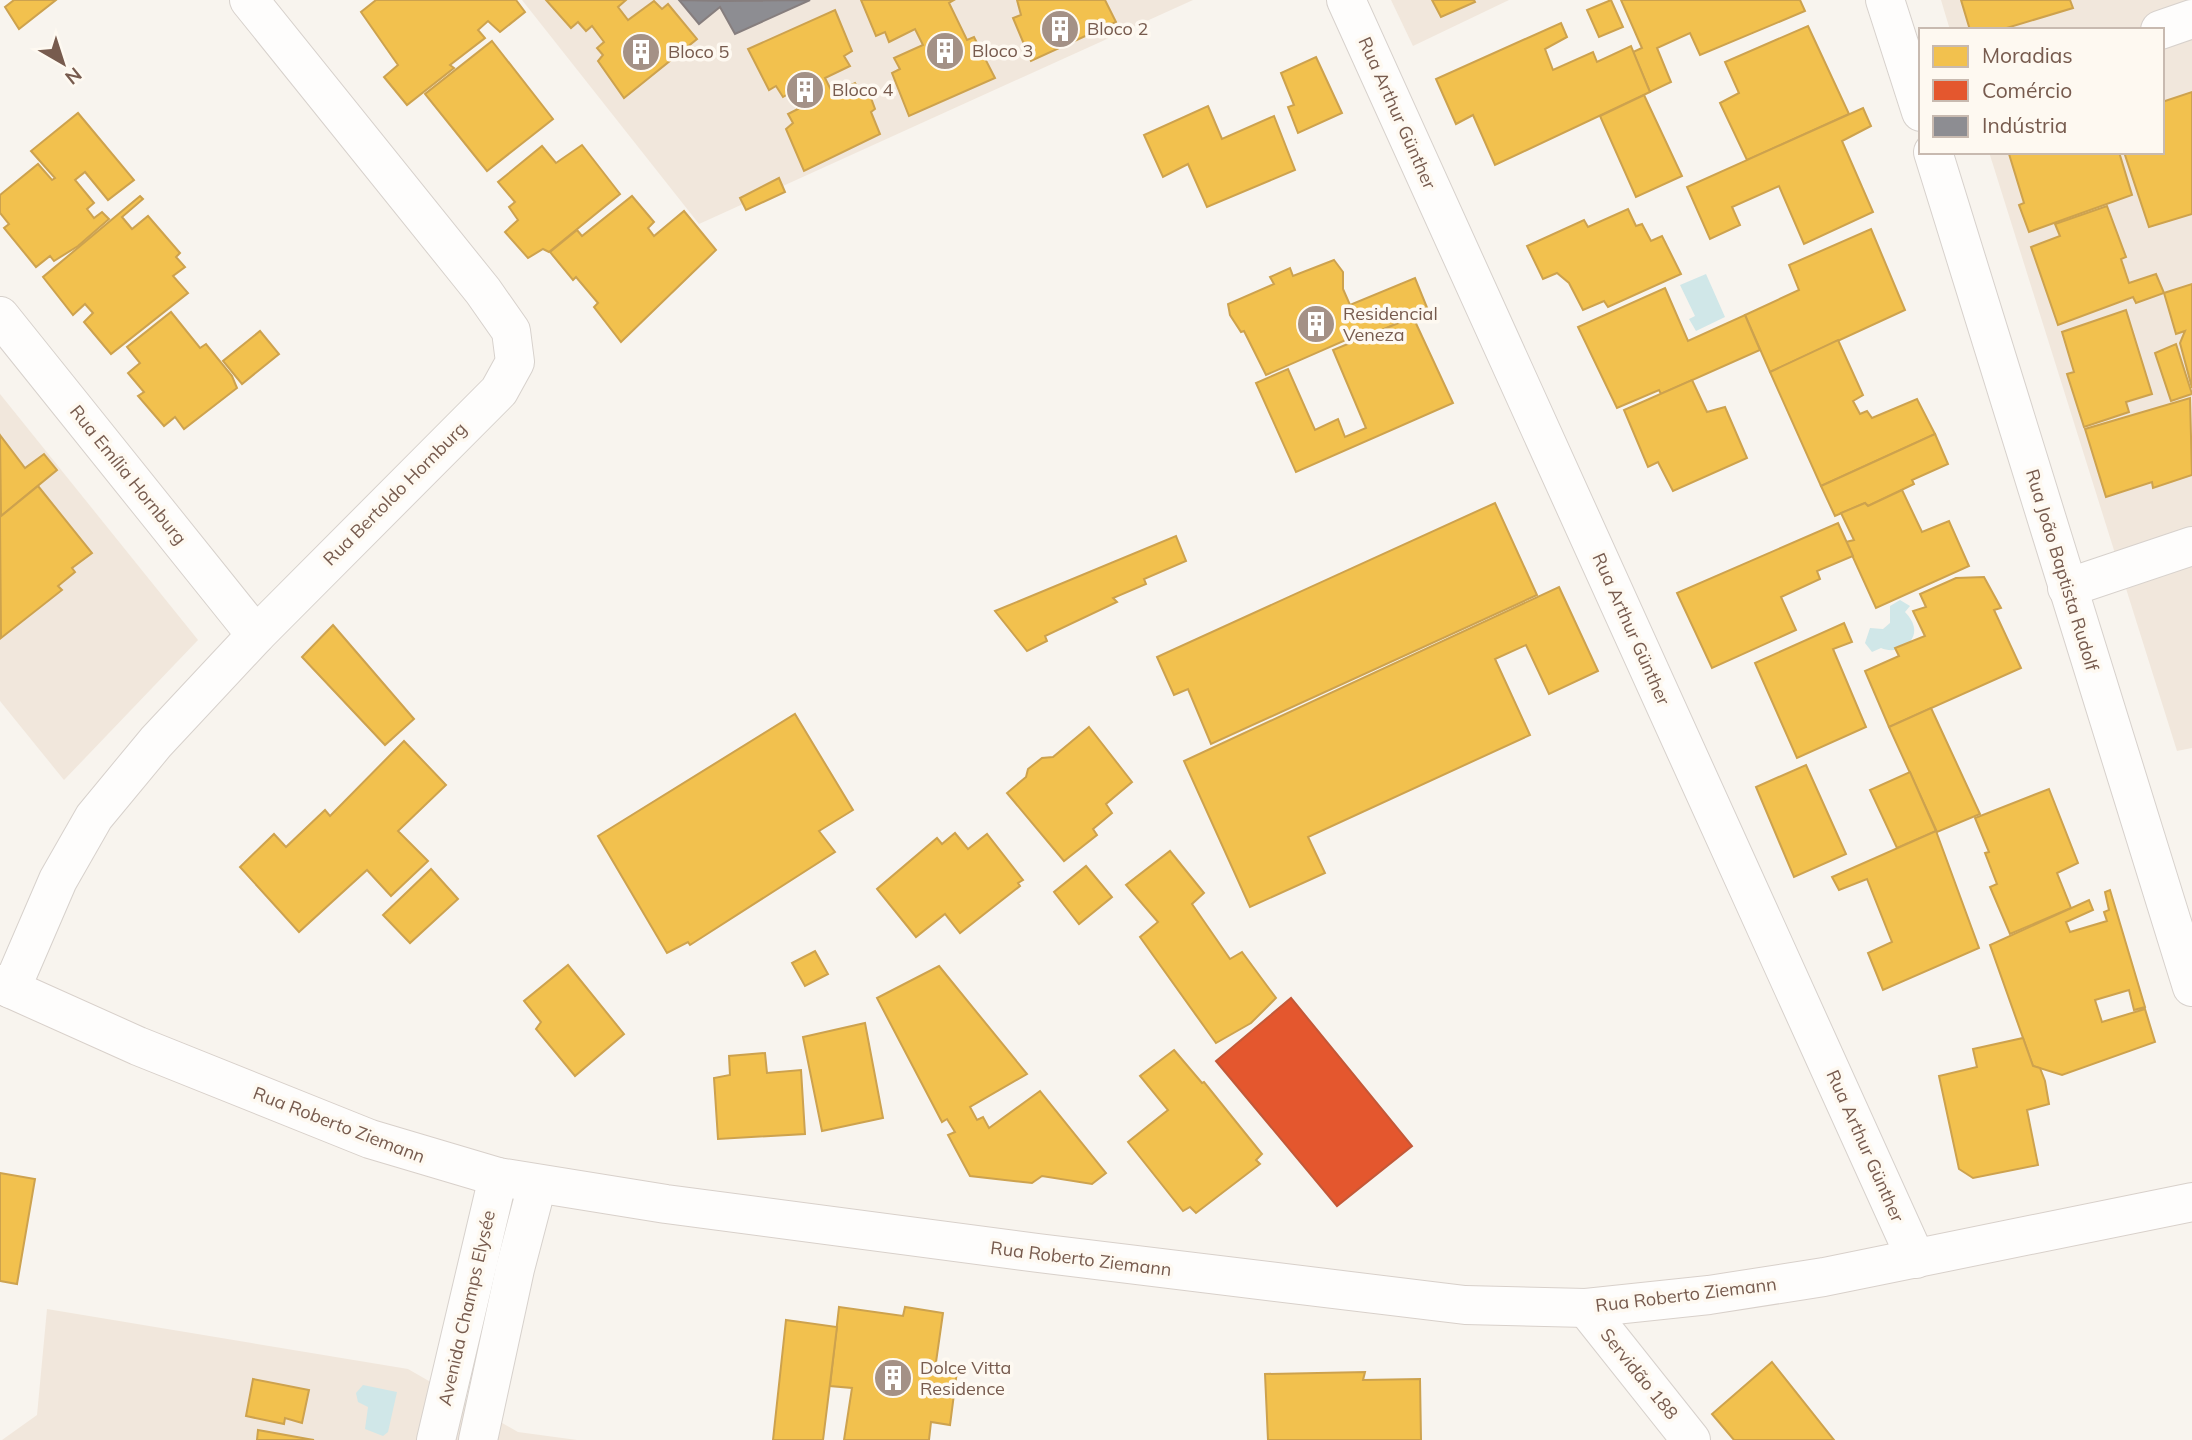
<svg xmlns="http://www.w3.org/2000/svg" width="2192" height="1440" viewBox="0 0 2192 1440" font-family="Mulish,sans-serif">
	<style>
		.residential { fill: #f1e7dc }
		.water { fill: #d0e7e8 }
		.homes { fill: #f2c14e; stroke: #cda24e; stroke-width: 2 }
		.shops { fill: #e4572e; stroke: #c35838; stroke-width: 2 }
		.industry { fill: #8d8d92; stroke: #867e7e; stroke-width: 2 }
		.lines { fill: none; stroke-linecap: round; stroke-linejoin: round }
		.minor-casing { stroke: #d7d1cc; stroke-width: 40 }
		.secondary-casing { stroke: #d8d0ca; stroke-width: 40 }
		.minor { stroke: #fefdfc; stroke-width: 38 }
		.secondary { stroke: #fefdfc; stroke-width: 38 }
		.labels { text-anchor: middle; stroke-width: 7; stroke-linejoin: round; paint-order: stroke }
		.poi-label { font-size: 18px; fill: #775b4e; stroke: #fef9f1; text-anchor: start }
		.street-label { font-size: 18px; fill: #775b4e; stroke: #fef9f1 }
	</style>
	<rect width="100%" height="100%" fill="#f8f4ee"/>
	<g class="residential">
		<polygon points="522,0 1193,0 699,224"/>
		<polygon points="1391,0 1509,0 1413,46"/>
		<polygon points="1941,0 2192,0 2192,748 2177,751 1989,152 2162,152 2162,30 1950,30"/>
		<polygon points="0,394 198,640 64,780 0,701"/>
		<polygon points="47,1309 408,1369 518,1432 577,1440 2,1440 37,1415"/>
	</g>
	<g class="water">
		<polygon points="1706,274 1725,317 1696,331 1689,319 1695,316 1680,285"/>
		<path d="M1900,600L1910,606L1905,612C1929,636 1901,657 1881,648L1872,652L1865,643L1870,628L1883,629L1890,623V606Z"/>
		<polygon points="363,1385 397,1392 388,1432 383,1436 365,1429 368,1407 358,1402 356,1393"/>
	</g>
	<g class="homes">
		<polygon points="14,0 56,0 19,29 5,7"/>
		<polygon points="376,0 516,0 525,12 500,32 488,21 478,30 485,38 450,65 454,68 407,105 384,77 398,65 361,12"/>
		<polygon points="546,0 626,0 618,7 628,20 654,1 662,9 668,4 697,39 624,98 598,61 603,55 597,48 604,42 592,26 586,31 578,22 571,28"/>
		<polygon points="861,0 954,0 949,3 967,40 974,37 995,78 909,116 892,73 900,69 894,58 923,45 915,29 889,42 885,32 876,36"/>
		<polygon points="1017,0 1105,0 1116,22 1031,61 1013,18 1021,15"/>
		<polygon points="1432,0 1474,0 1475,2 1441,17"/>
		<polygon points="1611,0 1623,27 1599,37 1587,10"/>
		<polygon points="1621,0 1800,0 1805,11 1700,55 1690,33 1657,48 1671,82 1650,92 1633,52 1642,48"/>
		<polygon points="1961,0 2070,0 2073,8 2000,30 1970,30"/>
		<polygon points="835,10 852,51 844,56 850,66 825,78 833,94 855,83 861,94 868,90 875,109 871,112 880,134 804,171 786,129 793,123 788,114 798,109 790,93 783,97 776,86 769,90 748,49"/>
		<polygon points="1561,23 1567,37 1545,49 1553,70 1593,52 1597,62 1631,46 1650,92 1495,165 1473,115 1456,124 1436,79"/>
		<polygon points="1808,26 1849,114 1747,160 1720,103 1739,93 1725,62"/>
		<polygon points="492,41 553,119 487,171 425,94"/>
		<polygon points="1316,57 1342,113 1298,133 1288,107 1294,105 1281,73"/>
		<polygon points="2192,92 2192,214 2149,227 2124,152 2162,152 2162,102"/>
		<polygon points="1644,95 1682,176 1636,197 1600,116"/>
		<polygon points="1208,106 1222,139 1274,116 1295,170 1207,207 1188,164 1163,177 1144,135"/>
		<polygon points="1863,108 1871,126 1842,141 1873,212 1804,244 1779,186 1732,207 1740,225 1710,239 1687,187"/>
		<polygon points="78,113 134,180 108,200 85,172 75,180 94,203 87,209 94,218 102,212 109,219 78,246 54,261 50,256 36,267 4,228 9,224 0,213 0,195 38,164 52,180 55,178 31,151"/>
		<polygon points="582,145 620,194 549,252 543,249 528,258 505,232 518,220 509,207 515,202 498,182 542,146 556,163"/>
		<polygon points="2015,152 2119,152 2132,195 2029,232 2019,205 2024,203 2009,154"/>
		<polygon points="779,178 785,192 746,210 740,198"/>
		<polygon points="140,196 143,199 122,217 132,229 148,216 180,253 176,257 185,267 173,276 188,293 111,354 84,322 93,313 85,304 73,315 43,277"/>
		<polygon points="632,196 654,222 648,228 654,236 684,211 716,250 621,342 594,307 598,303 576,277 573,280 550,252 577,230 582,236"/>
		<polygon points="2107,206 2126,257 2121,259 2129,283 2156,274 2164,293 2136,303 2133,297 2058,325 2031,247 2060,236 2055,224"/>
		<polygon points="1628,209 1636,226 1642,224 1651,241 1662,236 1681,274 1608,307 1604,301 1583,310 1569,283 1557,273 1543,279 1527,246 1584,220 1588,227"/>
		<polygon points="1871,229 1905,310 1770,372 1745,315 1799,290 1789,265"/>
		<polygon points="1334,260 1343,272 1343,289 1350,305 1415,278 1428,310 1359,340 1357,335 1266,375 1244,331 1241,332 1230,315 1228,304 1274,284 1270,277 1290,268 1293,276"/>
		<polygon points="2192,284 2192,388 2180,343 2185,331 2176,334 2164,293"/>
		<polygon points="1665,288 1688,341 1745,315 1760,350 1661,394 1659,390 1617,408 1578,327"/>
		<polygon points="2126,310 2152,394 2126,402 2129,412 2084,427 2067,374 2074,372 2062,332"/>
		<polygon points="171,312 200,348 206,344 232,376 237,388 184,429 175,417 164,426 138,396 144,392 128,373 140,363 127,347"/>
		<polygon points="1413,317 1453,403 1296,472 1256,383 1288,369 1315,430 1338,419 1345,437 1366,428 1333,350"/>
		<polygon points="260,331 279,354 242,384 223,361"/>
		<polygon points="1838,340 1863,395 1853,401 1860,414 1867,411 1872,418 1917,399 1935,434 1821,486 1770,372"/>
		<polygon points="2176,344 2192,394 2171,401 2155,353"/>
		<polygon points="1692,380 1707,412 1725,407 1747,458 1673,491 1658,462 1648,467 1624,410"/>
		<polygon points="2190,398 2192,475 2153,488 2152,482 2106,497 2085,429"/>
		<polygon points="1935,434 1948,464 1912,480 1914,484 1868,506 1865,503 1835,516 1821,486"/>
		<polygon points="0,435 25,468 44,454 57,470 1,516"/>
		<polygon points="38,486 92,553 72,568 75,572 58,586 62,590 1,638 0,517"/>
		<polygon points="1902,490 1922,532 1949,521 1969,566 1876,608 1846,542 1854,540 1841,513 1865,503 1868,506"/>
		<polygon points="1495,503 1537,595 1211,744 1188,689 1174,695 1157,657"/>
		<polygon points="1838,523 1853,556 1817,571 1820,579 1781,597 1796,630 1712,668 1677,593"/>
		<polygon points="1176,536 1186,561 1144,579 1146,584 1113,598 1117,602 1045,636 1047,641 1027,651 995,611"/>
		<polygon points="1984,577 2001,608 1994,610 2021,668 1889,727 1865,671 1899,656 1895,648 1925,636 1913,611 1926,607 1920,594 1956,578"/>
		<polygon points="1559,587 1598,671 1549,694 1526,645 1495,659 1530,735 1308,837 1325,873 1250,907 1184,761"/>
		<polygon points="1844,623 1852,642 1833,649 1866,727 1797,758 1755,663"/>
		<polygon points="333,625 414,719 385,745 302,657"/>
		<polygon points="1931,708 1980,814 1937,832 1889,727"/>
		<polygon points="795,714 853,810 819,831 835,852 690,945 688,942 667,953 598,836"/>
		<polygon points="1089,727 1132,782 1106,804 1112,813 1093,829 1097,835 1064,861 1007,793 1026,777 1028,769 1042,758 1053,757"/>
		<polygon points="404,741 446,785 398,831 428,861 391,896 367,870 299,932 240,867 274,834 286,847 325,810 330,816"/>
		<polygon points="1806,765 1846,854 1794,877 1756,787"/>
		<polygon points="1910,772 1936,831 1897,848 1870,790"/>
		<polygon points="2049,789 2078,863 2057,873 2071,908 2010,934 1990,887 1997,884 1985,853 1989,852 1975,818"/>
		<polygon points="1936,831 1979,948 1883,990 1868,953 1892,942 1867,879 1839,890 1832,877"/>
		<polygon points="955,833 968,849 987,834 1023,880 1018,883 1020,886 960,933 945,914 916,937 877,889 937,838 942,844"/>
		<polygon points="1170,851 1204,893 1192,904 1230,959 1242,952 1276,998 1251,1023 1216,1043 1140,937 1158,922 1126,885"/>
		<polygon points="1086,866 1112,897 1079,924 1054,892"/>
		<polygon points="431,869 458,899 410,943 383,915"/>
		<polygon points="2110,890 2145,1007 2134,1010 2129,990 2095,1000 2102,1022 2145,1009 2155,1042 2062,1075 2033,1066 1990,945 2089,900 2093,910 2066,922 2070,932 2107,921 2104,912 2109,910 2105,892"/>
		<polygon points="815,951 828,974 805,986 792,963"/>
		<polygon points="568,965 624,1034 575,1076 536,1029 541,1022 524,1001"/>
		<polygon points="939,966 1027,1074 970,1107 977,1120 983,1117 989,1128 1040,1091 1106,1173 1092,1184 1042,1176 1032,1183 970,1176 948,1135 955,1132 947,1119 942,1122 877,998"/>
		<polygon points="865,1023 883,1118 822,1131 803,1037"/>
		<polygon points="2023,1038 2033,1066 2040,1068 2045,1081 2049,1104 2027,1110 2038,1165 1973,1178 1959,1169 1939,1076 1977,1067 1973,1049"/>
		<polygon points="1174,1050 1202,1083 1204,1082 1262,1154 1256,1160 1260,1164 1196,1213 1190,1207 1183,1211 1128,1142 1168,1110 1140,1076"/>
		<polygon points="765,1053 767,1073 801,1070 805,1134 718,1139 714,1078 730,1075 729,1056"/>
		<polygon points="0,1173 35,1179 17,1284 0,1281"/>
		<polygon points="839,1307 903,1316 905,1307 943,1313 935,1369 957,1371 950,1425 931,1422 929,1440 844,1440 852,1388 830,1386"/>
		<polygon points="786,1320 837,1327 823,1440 773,1440"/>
		<polygon points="1772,1362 1834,1440 1734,1440 1712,1414"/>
		<polygon points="1365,1372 1363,1380 1420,1379 1421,1440 1268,1440 1265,1374"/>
		<polygon points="253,1379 309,1390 302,1423 285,1418 284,1424 246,1416"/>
		<polygon points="258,1430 308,1439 314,1440 257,1440"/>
	</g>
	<polygon class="shops" points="1291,998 1412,1146 1337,1206 1216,1061"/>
	<polygon class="industry" points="679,0 725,1 810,0 735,34 720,7 699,24"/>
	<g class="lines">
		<defs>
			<g id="minor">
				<polyline points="1346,0 1916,1259"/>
				<polyline points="1885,0 1921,112"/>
				<polyline points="2160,30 2192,19"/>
				<polyline points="1933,152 2192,987"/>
				<polyline points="0,316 256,635"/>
				<polyline points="2067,588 2192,546"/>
				<polyline points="11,989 58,880 94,817 156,742 256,635 499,391 515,362 511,331 483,291 249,0"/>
				<polyline points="1586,1308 1691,1440"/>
				<polyline points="436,1440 498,1177"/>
				<polyline points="478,1440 515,1269 537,1185"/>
			</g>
			<polyline id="secondary" points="0,984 138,1046 370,1139 498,1177 666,1204 1038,1253 1465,1305 1586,1308 1709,1295 1824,1277 2192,1202"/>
		</defs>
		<use href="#minor" class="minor-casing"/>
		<use href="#secondary" class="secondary-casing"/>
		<use href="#minor" class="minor"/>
		<use href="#secondary" class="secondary"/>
	</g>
	<defs>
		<symbol id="building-disc" viewBox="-11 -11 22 22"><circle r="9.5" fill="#a49186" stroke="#fef9f1"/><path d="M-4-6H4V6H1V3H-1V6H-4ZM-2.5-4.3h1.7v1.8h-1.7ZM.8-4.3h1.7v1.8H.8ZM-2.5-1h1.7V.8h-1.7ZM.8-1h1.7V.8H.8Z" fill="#fff"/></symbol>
	</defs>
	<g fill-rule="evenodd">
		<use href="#building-disc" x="1038" y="7" width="44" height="44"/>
		<use href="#building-disc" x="923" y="29" width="44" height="44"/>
		<use href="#building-disc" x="619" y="30" width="44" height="44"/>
		<use href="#building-disc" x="783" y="68" width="44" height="44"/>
		<use href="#building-disc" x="1294" y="302" width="44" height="44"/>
		<use href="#building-disc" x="871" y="1356" width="44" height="44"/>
	</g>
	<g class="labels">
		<g class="poi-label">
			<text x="1087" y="35">Bloco 2</text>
			<text x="972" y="57">Bloco 3</text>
			<text x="668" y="58">Bloco 5</text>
			<text x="832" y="96">Bloco 4</text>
			<text x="1343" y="320">Residencial<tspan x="1343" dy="21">Veneza</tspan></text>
			<text x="920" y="1374">Dolce Vitta<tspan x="920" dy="21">Residence</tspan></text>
		</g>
		<g class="street-label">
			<text transform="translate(1397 113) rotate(66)" y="6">Rua Arthur Günther</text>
			<text transform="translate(128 475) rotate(51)" y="6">Rua Emília Hornburg</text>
			<text transform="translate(395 494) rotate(-45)" y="6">Rua Bertoldo Hornburg</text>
			<text transform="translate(2062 570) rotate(73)" y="6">Rua João Baptista Rudolf</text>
			<text transform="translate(1631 629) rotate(66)" y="6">Rua Arthur Günther</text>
			<text transform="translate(339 1125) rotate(21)" y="6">Rua Roberto Ziemann</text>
			<text transform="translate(1865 1146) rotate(66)" y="6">Rua Arthur Günther</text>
			<text transform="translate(1081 1259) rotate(7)" y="6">Rua Roberto Ziemann</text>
			<text transform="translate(1686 1295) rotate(-7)" y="6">Rua Roberto Ziemann</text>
			<text transform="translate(467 1308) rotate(-77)" y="6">Avenida Champs Elysée</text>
			<text transform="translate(1639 1374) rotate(51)" y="6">Servidão 188</text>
		</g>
	</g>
	<rect x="1919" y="28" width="245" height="126" fill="#fef9f1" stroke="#c8bab0" stroke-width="2"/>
	<rect x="1933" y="46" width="35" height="21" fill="#f2c14e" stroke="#c8bab0" stroke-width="2"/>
	<text x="1982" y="63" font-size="21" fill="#775b4e">Moradias</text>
	<rect x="1933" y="80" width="35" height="21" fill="#e4572e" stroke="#c8bab0" stroke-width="2"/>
	<text x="1982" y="98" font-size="21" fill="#775b4e">Comércio</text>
	<rect x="1933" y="116" width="35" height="21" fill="#8d8d92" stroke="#c8bab0" stroke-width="2"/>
	<text x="1982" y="133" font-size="21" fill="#775b4e">Indústria</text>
	<g transform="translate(63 63) rotate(141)" stroke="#fef9f1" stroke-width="5" paint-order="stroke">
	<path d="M0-5L12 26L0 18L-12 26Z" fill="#775b4e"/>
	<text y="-10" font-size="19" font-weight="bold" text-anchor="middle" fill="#775b4e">N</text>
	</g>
</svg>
